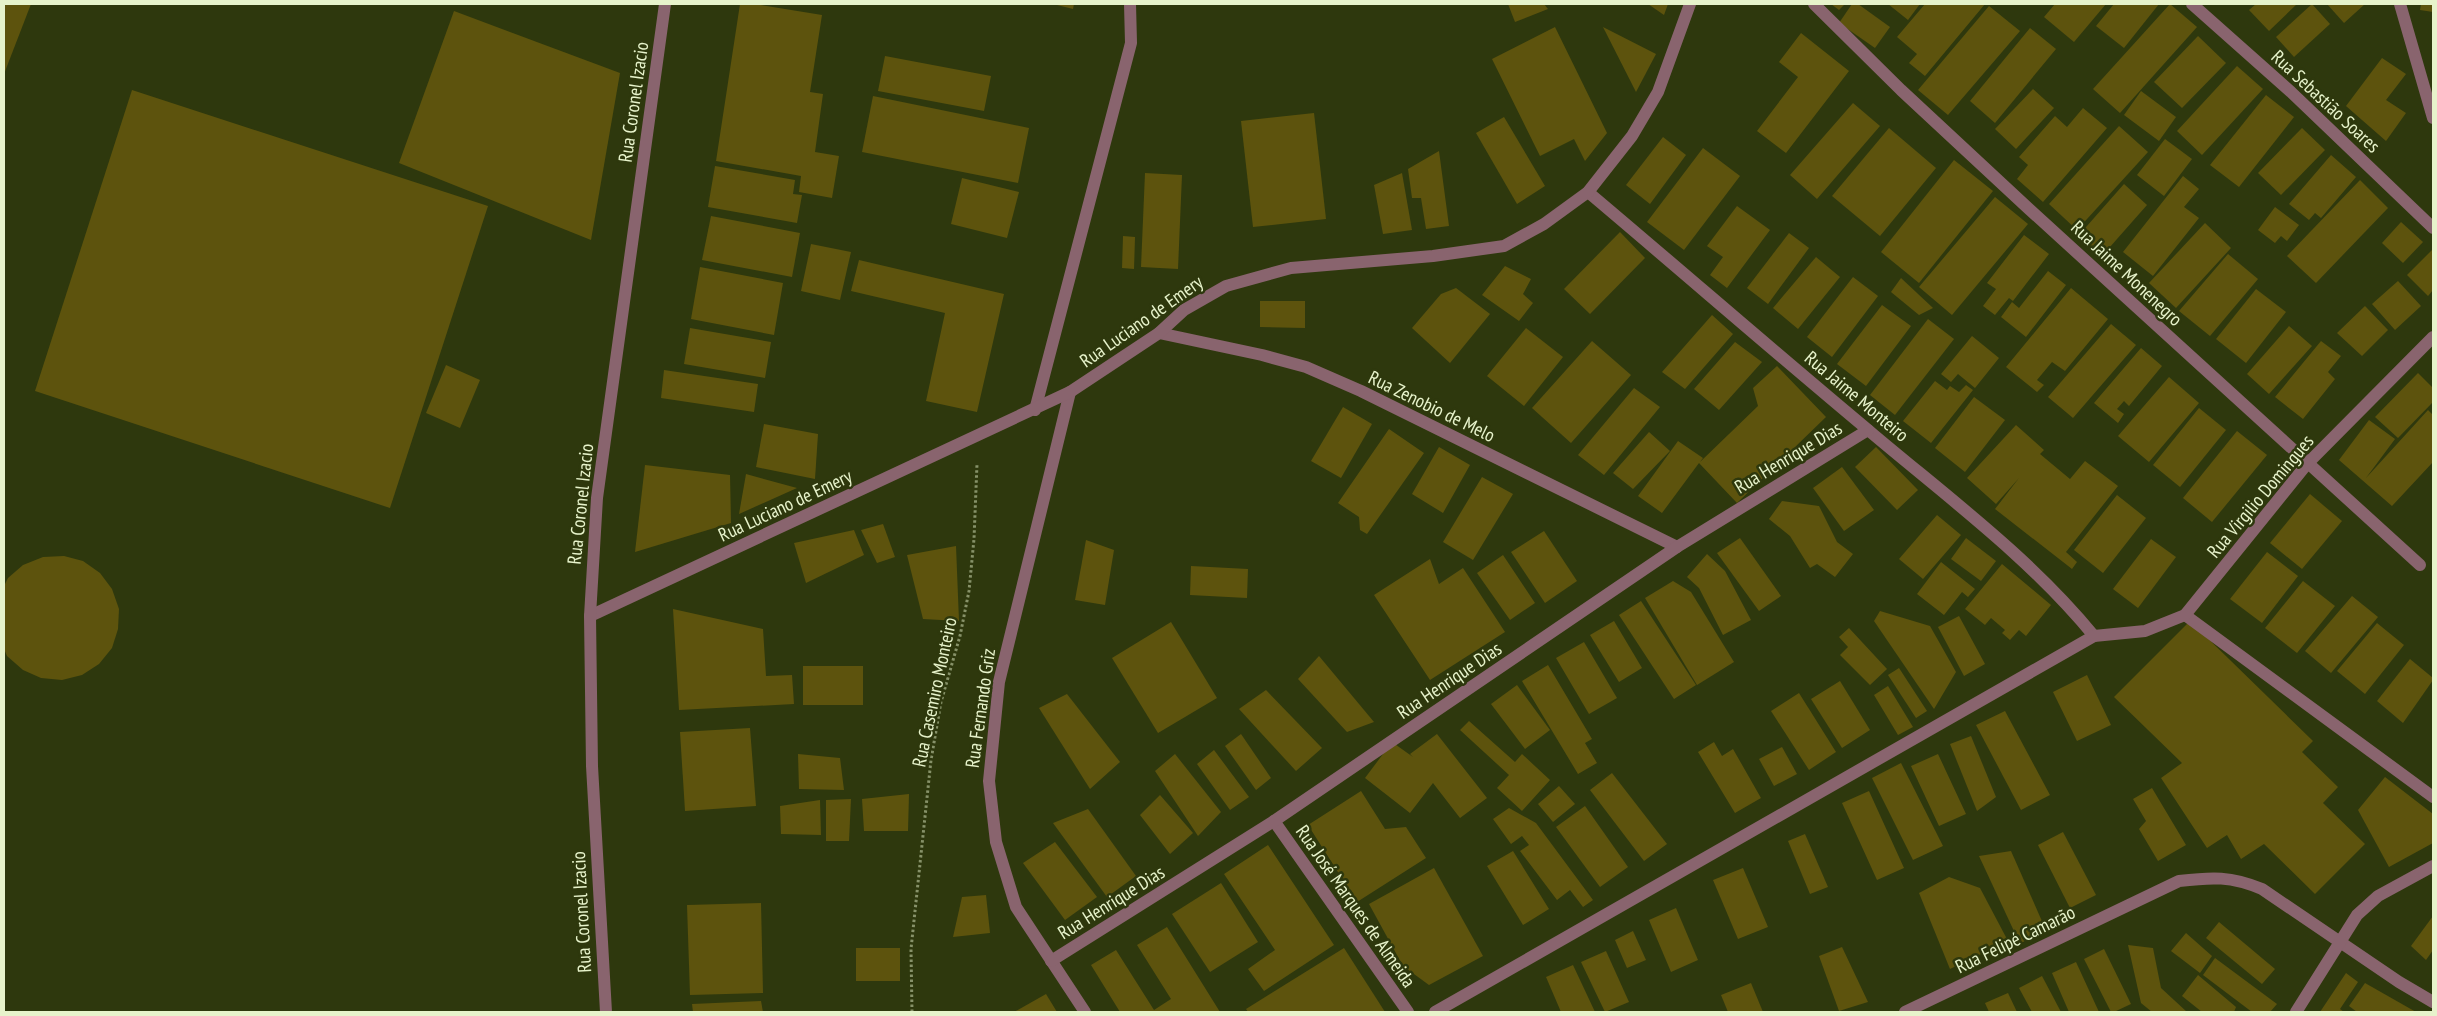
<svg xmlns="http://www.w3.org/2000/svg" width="2437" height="1016" viewBox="0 0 2437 1016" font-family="'PT Sans Narrow',sans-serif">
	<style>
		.building { fill: #5d530d }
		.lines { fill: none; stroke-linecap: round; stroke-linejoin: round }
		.path { stroke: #879269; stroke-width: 3; stroke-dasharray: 2.5 2.5; stroke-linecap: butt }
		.minor { stroke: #89646e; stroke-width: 12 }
		.labels { text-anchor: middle; stroke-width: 5; stroke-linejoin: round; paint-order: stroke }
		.street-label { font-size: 19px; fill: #e7f3cb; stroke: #2e380d }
	</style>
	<rect width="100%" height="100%" fill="#2e380d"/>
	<g class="building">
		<polygon points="4,4 31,4 4,74"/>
		<polygon points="740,4 754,4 822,15 810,92 823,94 815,152 839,156 832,198 799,192 801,176 716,161"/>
		<polygon points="1053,4 1074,4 1073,9"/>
		<polygon points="1508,4 1544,4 1548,9 1515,22"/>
		<polygon points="1648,4 1668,4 1664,15"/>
		<polygon points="1831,4 1845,4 1839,10"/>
		<polygon points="1852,4 1858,4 1890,27 1875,48 1839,23"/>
		<polygon points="1888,4 1920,4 1908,20"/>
		<polygon points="1925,4 1985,4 1925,76 1909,63 1917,54 1897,37"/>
		<polygon points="2055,4 2106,4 2074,42 2044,17"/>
		<polygon points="2114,4 2159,4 2124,48 2096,26"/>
		<polygon points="2170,4 2197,27 2120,113 2093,89"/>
		<polygon points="2256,4 2297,4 2269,31 2249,10"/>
		<polygon points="2312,4 2330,24 2294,57 2276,37"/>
		<polygon points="2327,4 2365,4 2344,23"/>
		<polygon points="2421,4 2433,4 2433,12 2420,10"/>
		<polygon points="1989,6 2020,31 1948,115 1918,90"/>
		<polygon points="454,11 620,73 591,240 399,163"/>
		<polygon points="1555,27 1607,133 1585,161 1574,139 1540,156 1492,59"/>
		<polygon points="1603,27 1656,54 1636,92"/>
		<polygon points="2030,28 2056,49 1995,123 1970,101"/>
		<polygon points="1801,33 1849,71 1786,153 1757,131 1798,77 1779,62"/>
		<polygon points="2198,36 2226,63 2182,108 2154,82"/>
		<polygon points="885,56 991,76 984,111 878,91"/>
		<polygon points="2382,58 2406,74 2386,100 2406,113 2386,141 2346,106"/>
		<polygon points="2237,66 2263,89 2202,155 2177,131"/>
		<polygon points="2033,89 2054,108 2016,149 1995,129"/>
		<polygon points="132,90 488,206 390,508 35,391"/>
		<polygon points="2141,91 2176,117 2159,141 2124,115"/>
		<polygon points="2266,95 2294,117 2239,187 2210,165"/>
		<polygon points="873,96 1029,128 1018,183 862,152"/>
		<polygon points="1853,103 1880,126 1817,199 1790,175"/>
		<polygon points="2083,108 2107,128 2043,202 2017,179 2028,165 2019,157 2055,116 2067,127"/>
		<polygon points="1314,113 1326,219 1253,227 1241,121"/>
		<polygon points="1504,117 1545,186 1517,204 1476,133"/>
		<polygon points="2119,126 2148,152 2077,230 2049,204"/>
		<polygon points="1889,128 1936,168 1880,236 1832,196"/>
		<polygon points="2302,128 2325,150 2281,195 2258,173"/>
		<polygon points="1663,137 1686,155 1650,204 1626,185"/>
		<polygon points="2165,139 2192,159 2164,196 2137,175"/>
		<polygon points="1703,148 1740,176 1684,250 1647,222"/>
		<polygon points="1439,151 1449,226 1426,229 1421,198 1412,198 1408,169"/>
		<polygon points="2331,155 2356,177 2321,218 2315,213 2309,220 2289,204"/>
		<polygon points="1954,160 1993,191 1919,283 1881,252"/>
		<polygon points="715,166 795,180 793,194 802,195 797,223 708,207"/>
		<polygon points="1145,173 1182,175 1178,269 1141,267"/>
		<polygon points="1402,173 1412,230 1383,234 1374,185"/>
		<polygon points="2183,176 2199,189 2184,207 2199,218 2153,276 2123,252"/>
		<polygon points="962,178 1019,192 1007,238 951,224"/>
		<polygon points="2360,180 2388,208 2316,283 2287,256"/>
		<polygon points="2124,184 2147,205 2102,256 2079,235"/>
		<polygon points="1995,197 2028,224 1952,315 1919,287"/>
		<polygon points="1737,206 1770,230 1727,288 1710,275 1723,257 1707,246"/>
		<polygon points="2275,207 2299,225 2287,241 2281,236 2275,243 2258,230"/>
		<polygon points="711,216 800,233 792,277 702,260"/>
		<polygon points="2401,222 2423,242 2403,263 2382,243"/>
		<polygon points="2205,223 2231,248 2176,308 2149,283"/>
		<polygon points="1620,232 1645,258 1590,314 1564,289"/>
		<polygon points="1789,233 1809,248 1768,304 1747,288"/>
		<polygon points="2024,235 2049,254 2013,301 2009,298 1995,315 1983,306 1996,289 1987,283"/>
		<polygon points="1123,236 1135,237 1134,269 1122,268"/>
		<polygon points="811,244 851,252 840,300 801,291"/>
		<polygon points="2433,249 2433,290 2428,296 2407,275"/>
		<polygon points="2228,254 2258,279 2210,336 2179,311"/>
		<polygon points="1816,257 1840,277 1798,329 1773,308"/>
		<polygon points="859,260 1004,294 977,412 926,401 945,313 851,291"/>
		<polygon points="1505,266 1531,279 1523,294 1533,303 1519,321 1482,295"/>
		<polygon points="700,267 783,283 774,335 691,319"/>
		<polygon points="2048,271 2066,285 2026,337 2001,317 2012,302 2019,308"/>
		<polygon points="1853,277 1878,296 1832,357 1807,337"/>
		<polygon points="1901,278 1933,308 1919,315 1891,292"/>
		<polygon points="2398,281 2421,306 2395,330 2372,304"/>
		<polygon points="1456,288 1490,314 1450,363 1412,328 1441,294"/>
		<polygon points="2071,288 2108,319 2065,371 2052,362 2037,380 2044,385 2037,392 2006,367"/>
		<polygon points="2256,289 2286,312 2246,363 2216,339"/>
		<polygon points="1260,301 1305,301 1305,328 1260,327"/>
		<polygon points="1882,305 1911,326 1866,386 1837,364"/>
		<polygon points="2365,306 2388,330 2362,356 2337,333"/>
		<polygon points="1712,315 1733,334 1685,389 1662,372"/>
		<polygon points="1928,319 1954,339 1895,415 1870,395"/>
		<polygon points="2111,324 2136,345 2073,418 2048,397"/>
		<polygon points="2289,326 2312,346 2269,394 2247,374"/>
		<polygon points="690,328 771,342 765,378 684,364"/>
		<polygon points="1526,328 1563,357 1524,406 1487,376"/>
		<polygon points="1972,336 1999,358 1975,388 1958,374 1951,382 1941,374"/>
		<polygon points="1592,341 1631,375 1571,443 1532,408"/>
		<polygon points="2321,341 2341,356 2328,372 2335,379 2303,419 2275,397"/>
		<polygon points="1735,342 1762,362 1719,410 1694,389"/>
		<polygon points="2141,348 2162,366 2129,406 2124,401 2117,409 2124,414 2118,423 2094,403"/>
		<polygon points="446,365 480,380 460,428 426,413"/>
		<polygon points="1777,366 1826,417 1737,503 1699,463 1662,513 1638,496 1678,441 1703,458 1700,462 1758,406 1753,388"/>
		<polygon points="664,370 758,384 754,412 661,398"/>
		<polygon points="2418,373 2433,388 2433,402 2398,438 2375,417"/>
		<polygon points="2169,377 2199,403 2149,462 2118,436"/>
		<polygon points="1935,381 1947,390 1950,386 1959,392 1966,385 1973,390 1931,443 1903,421"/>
		<polygon points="1634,388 1660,407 1604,475 1578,455"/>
		<polygon points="1974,397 2005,420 1965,472 1935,448"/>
		<polygon points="1343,407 1372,424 1341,478 1311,461"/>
		<polygon points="2199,408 2226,430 2180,487 2153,465"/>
		<polygon points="2428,410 2433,415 2433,462 2392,506 2339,460 2369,420 2395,439 2366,478"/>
		<polygon points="764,424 818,434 815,479 756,467"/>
		<polygon points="2016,425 2044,450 2040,454 2070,479 2085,461 2118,486 2066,552 2077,562 2072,569 1995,509 2019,478 1996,504 1967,478"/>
		<polygon points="1389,429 1424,453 1367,534 1360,530 1359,517 1338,503"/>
		<polygon points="2237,431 2267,455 2212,522 2183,498"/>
		<polygon points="1649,432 1670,451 1633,489 1613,473"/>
		<polygon points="1439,447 1470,465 1443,513 1412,494"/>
		<polygon points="1876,447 1918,490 1897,510 1855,467"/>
		<polygon points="645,465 730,475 731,523 635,552"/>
		<polygon points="1842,467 1874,510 1844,531 1813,488"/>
		<polygon points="746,474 797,488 739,514"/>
		<polygon points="1482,477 1513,494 1473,560 1443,542"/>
		<polygon points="2310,494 2342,521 2302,569 2270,543"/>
		<polygon points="2117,495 2146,518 2103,573 2074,550"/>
		<polygon points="1782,501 1819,506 1837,542 1853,554 1835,577 1817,564 1810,568 1790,536 1769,519"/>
		<polygon points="1937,515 1961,535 1923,579 1899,559"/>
		<polygon points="883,524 895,557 877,563 861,530"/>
		<polygon points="854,530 864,555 806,583 794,543"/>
		<polygon points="1544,531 1577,581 1545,603 1511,552"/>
		<polygon points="1740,538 1781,596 1759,611 1717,553"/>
		<polygon points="1966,538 1996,561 1981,581 1951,559"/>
		<polygon points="2151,539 2176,557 2138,608 2113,589"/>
		<polygon points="1086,540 1114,550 1105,605 1075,600"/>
		<polygon points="956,546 959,621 923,619 907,555"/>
		<polygon points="2267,552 2298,576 2262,623 2230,599"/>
		<polygon points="1707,554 1725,571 1751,620 1723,635 1699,588 1687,577"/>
		<polygon points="1503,555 1535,603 1510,620 1477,573"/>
		<polygon points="64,556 83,561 100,573 112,589 119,609 118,629 112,648 99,664 82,675 62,680 41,678 23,670 7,656 4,649 4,586 8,578 23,565 43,557"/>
		<polygon points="1430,559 1439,584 1463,568 1505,632 1430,680 1374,595"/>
		<polygon points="1941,562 1975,589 1968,597 1962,592 1944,615 1917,594"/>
		<polygon points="2002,564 2051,605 2026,636 2019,630 2010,640 2002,633 2005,630 1991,618 1985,625 1965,609"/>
		<polygon points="1191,566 1248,569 1247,598 1190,595"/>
		<polygon points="1673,581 1691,592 1734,662 1697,685 1645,598"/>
		<polygon points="2303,581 2335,606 2297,653 2265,628"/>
		<polygon points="2352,596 2378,617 2331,673 2305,651"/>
		<polygon points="1641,601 1696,685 1674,699 1619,615"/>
		<polygon points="673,609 763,629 766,676 792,675 794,704 679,710"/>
		<polygon points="1880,611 1930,626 1956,672 1934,709 1874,621"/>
		<polygon points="1959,616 1985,664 1964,676 1938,627"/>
		<polygon points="1614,621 1642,668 1619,682 1590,635"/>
		<polygon points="2190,621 2313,741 2302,752 2338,787 2323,803 2365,844 2315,894 2264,844 2241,859 2227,835 2207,848 2161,778 2182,763 2114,697"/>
		<polygon points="1171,622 1217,698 1158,733 1112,658"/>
		<polygon points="2377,623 2404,645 2365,694 2337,671"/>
		<polygon points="1849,628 1887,669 1870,685 1840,655 1848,647 1839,637"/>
		<polygon points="1584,642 1617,698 1589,714 1556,658"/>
		<polygon points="1319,656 1374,722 1347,732 1298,679"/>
		<polygon points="2410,659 2433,678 2433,680 2403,723 2377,701"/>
		<polygon points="1548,665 1592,739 1585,743 1597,763 1578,774 1522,681"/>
		<rect x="803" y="666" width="60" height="39"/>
		<polygon points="1899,668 1927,711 1916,718 1888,675"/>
		<polygon points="2087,675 2111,725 2077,741 2053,692"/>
		<polygon points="1840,681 1870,730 1842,748 1811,699"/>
		<polygon points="1517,685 1550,730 1525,749 1491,704"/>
		<polygon points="1888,686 1913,727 1898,735 1874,695"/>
		<polygon points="1266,690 1322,748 1296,771 1239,709"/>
		<polygon points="1799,693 1836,752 1809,770 1771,711"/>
		<polygon points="1067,694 1120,762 1090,789 1039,708"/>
		<polygon points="2005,711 2050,795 2021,810 1976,725"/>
		<polygon points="1469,721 1515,762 1522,754 1550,780 1522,811 1497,788 1509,775 1460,730"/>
		<polygon points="750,728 756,806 685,811 680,732"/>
		<polygon points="1241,734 1271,778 1256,790 1225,746"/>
		<polygon points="1437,734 1487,798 1460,818 1433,783 1410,813 1365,778 1392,742 1413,757 1410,754"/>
		<polygon points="1971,736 1996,797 1977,811 1950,744"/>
		<polygon points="1714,742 1722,756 1733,749 1761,798 1735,813 1698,752"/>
		<polygon points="1782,747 1797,774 1774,786 1759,759"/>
		<polygon points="1214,750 1249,797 1230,810 1197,764"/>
		<polygon points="798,754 840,758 844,790 799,789"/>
		<polygon points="1175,754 1221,812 1198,836 1155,771"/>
		<polygon points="1938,754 1966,814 1939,826 1911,766"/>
		<polygon points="1901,763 1943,846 1913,860 1872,778"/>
		<polygon points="1612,773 1667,844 1644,861 1590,790"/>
		<polygon points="2385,777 2433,814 2433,843 2389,867 2358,810"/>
		<polygon points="1559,786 1575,804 1553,822 1538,804"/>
		<polygon points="2152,788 2186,845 2158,861 2139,829 2146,821 2133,799"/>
		<polygon points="1361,791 1385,829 1406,827 1426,858 1357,902 1308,825"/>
		<polygon points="1869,791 1904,868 1877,880 1842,803"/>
		<polygon points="909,794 908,831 864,831 862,799"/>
		<polygon points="1160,795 1193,833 1170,854 1140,815"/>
		<polygon points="851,799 849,841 826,841 826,800"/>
		<polygon points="820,800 821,835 781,834 780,806"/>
		<polygon points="1585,806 1628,867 1600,887 1556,827"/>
		<polygon points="1509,808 1536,823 1593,900 1583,907 1570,890 1557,900 1520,851 1529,845 1522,836 1511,844 1493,819"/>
		<polygon points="1088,809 1136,876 1107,897 1053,823"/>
		<polygon points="2063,832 2096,895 2070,908 2038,845"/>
		<polygon points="1805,834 1828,887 1810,894 1788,841"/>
		<polygon points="1055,842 1097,897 1065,920 1023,863"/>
		<polygon points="1268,845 1334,945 1264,991 1248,969 1275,950 1224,874"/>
		<polygon points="1513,851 1549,909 1523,925 1487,866"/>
		<polygon points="2011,851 2045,928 2020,944 1979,856"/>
		<polygon points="1434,868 1483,956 1429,985 1403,966 1369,904"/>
		<polygon points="1743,868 1768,927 1738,939 1713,880"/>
		<polygon points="1949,877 1980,888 2008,941 1950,969 1919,893"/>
		<polygon points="1221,883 1258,942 1210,972 1172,914"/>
		<polygon points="986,895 990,933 953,937 962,897"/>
		<polygon points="761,903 763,993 690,995 687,905"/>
		<polygon points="1676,908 1698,960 1671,972 1649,920"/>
		<polygon points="2433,916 2433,950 2426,960 2411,946"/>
		<polygon points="2219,922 2275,969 2262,984 2206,938"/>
		<polygon points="1167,927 1220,1012 1120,1012 1091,965 1116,950 1154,1010 1171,999 1137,945"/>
		<polygon points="1633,931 1646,960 1627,968 1615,940"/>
		<polygon points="2186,933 2212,956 2200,973 2171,951"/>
		<polygon points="2128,945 2153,948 2161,988 2187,1012 2152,1012 2141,1003"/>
		<polygon points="1842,947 1868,1002 1839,1011 1819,956"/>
		<rect x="856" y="948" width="44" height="33"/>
		<polygon points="1344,948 1385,1012 1248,1012 1246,1009"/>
		<polygon points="2104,949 2131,1004 2114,1012 2111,1012 2084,959"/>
		<polygon points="1606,951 1629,1002 1605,1012 1581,962"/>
		<polygon points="2215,958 2277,1004 2270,1012 2252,1012 2203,975"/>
		<polygon points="2076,962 2099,1012 2069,1012 2052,973"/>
		<polygon points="1573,965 1595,1012 1561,1012 1546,977"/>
		<polygon points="2346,973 2358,982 2340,1009 2344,1012 2320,1012"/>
		<polygon points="2198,975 2236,1007 2234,1012 2202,1012 2182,996"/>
		<polygon points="2042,976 2061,1012 2032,1012 2019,988"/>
		<polygon points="1751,983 1763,1012 1728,1012 1721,995"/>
		<polygon points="2365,983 2416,1012 2357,1012 2349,1006"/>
		<polygon points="2008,993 2017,1012 1989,1012 1985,1003"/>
		<polygon points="1046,994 1057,1012 1014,1012"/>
		<polygon points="761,1001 763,1012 693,1012 692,1004"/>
	</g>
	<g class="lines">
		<polyline class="path" points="912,1012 911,949 931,760 941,702 960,636 969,591 974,539 977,464"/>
		<g class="minor">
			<polyline points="1814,4 1901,90 2029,209 2420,565"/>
			<polyline points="2192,4 2291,92 2433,228"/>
			<polyline points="2400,4 2433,118"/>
			<path d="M1588,192C1684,273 1778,355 1874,435C1950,499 2031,559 2094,636"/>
			<polyline points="1159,333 1262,355 1306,367 1361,391 1677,547"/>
			<polyline points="1070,392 999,682 989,781 996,842 1016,907 1085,1012"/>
			<polyline points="1035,410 1131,43 1130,4"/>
			<polyline points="2185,615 2433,797"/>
			<polyline points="590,616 1070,392 1159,333 1184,310 1226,286 1291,268 1433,256 1504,246 1544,224 1588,192 1632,136 1658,92 1690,4"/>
			<polyline points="1274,821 1408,1012"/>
			<polyline points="1051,961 1274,821 1677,547 1868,430"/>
			<polyline points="606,1012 592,766 590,616 597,498 665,4"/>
			<polyline points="1435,1012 2094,636 2145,631 2185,615 2307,464 2433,337"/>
			<path d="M1905,1012L2179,881C2212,877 2231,876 2262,889L2399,982L2433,1002"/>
			<polyline points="2296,1012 2357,915 2378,896 2433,866"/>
		</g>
	</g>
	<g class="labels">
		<g class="street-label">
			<text transform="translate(2326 101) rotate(43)" y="7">Rua Sebastião Soares</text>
			<text transform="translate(633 102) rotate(-82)" y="7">Rua Coronel Izacio</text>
			<text transform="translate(2127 273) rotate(43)" y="7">Rua Jaime Monenegro</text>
			<text transform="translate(1141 321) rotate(-35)" y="7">Rua Luciano de Emery</text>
			<text transform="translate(1857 396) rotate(40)" y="7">Rua Jaime Monteiro</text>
			<text transform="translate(1432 406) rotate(26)" y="7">Rua Zenobio de Melo</text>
			<text transform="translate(1788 457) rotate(-31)" y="7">Rua Henrique Dias</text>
			<text transform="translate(2260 496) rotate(-50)" y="7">Rua Virgilio Domingues</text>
			<text transform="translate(580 504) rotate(-84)" y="7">Rua Coronel Izacio</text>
			<text transform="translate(785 505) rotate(-25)" y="7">Rua Luciano de Emery</text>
			<text transform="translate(1449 680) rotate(-34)" y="7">Rua Henrique Dias</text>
			<text transform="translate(934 692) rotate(-78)" y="7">Rua Casemiro Monteiro</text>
			<text transform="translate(980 708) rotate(-82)" y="7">Rua Fernando Griz</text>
			<text transform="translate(1111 902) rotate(-32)" y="7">Rua Henrique Dias</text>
			<text transform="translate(1356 906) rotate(55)" y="7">Rua José Marques de Almeida</text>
			<text transform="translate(581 912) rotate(-93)" y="7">Rua Coronel Izacio</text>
			<text transform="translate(2015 939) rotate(-26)" y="7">Rua Felipé Camarão</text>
		</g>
	</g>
	<rect width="2437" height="1016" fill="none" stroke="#e7f3cb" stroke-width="10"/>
</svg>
